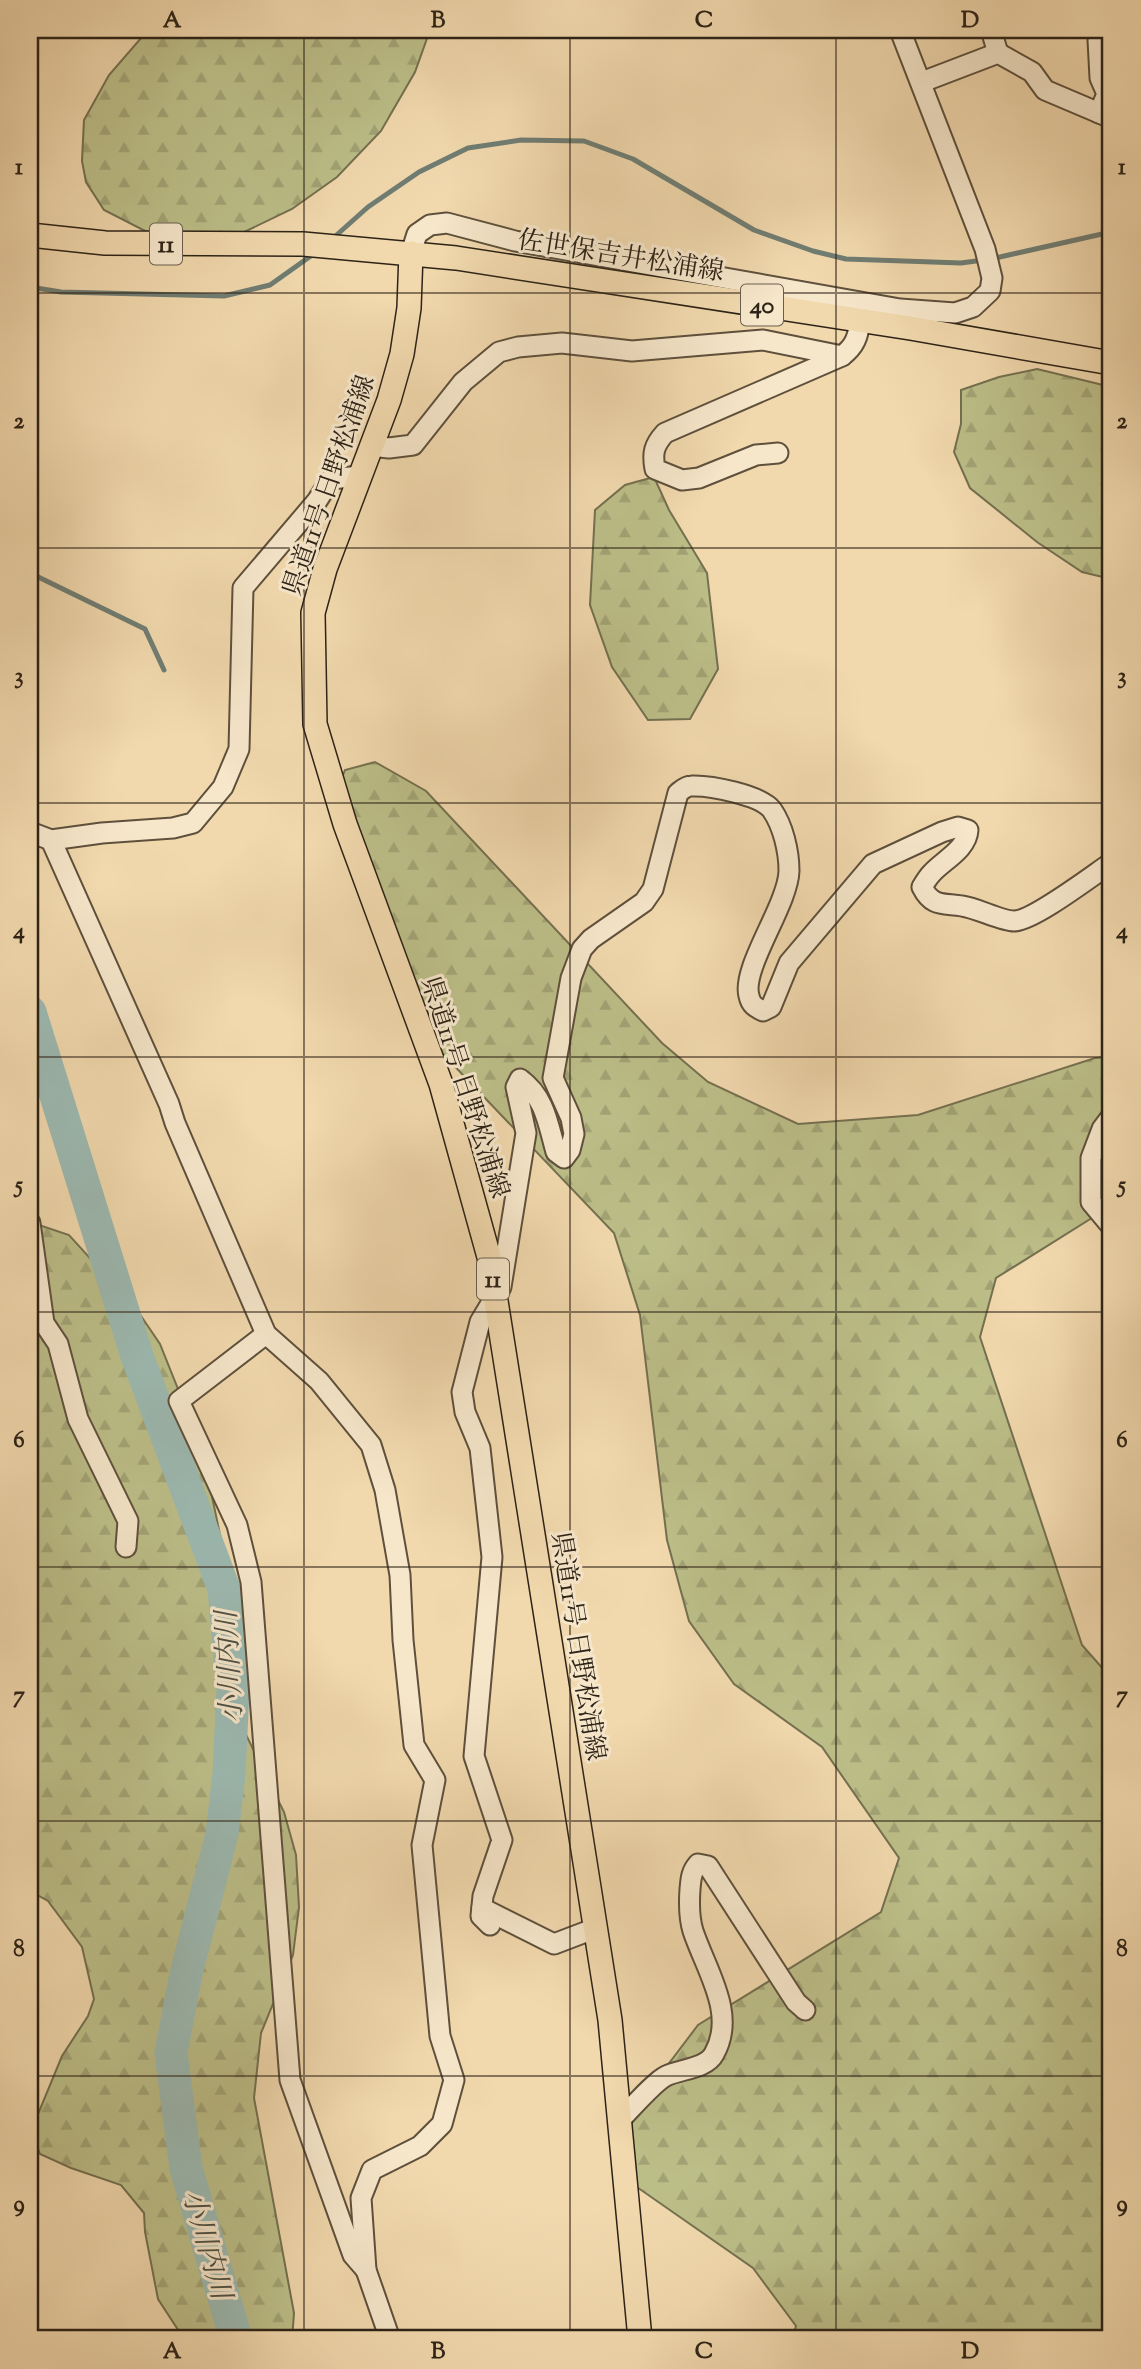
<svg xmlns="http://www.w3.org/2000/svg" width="1141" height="2369" viewBox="0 0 1141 2369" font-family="'Sorts Mill Goudy','Noto Serif JP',serif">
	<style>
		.forest { fill: url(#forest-firs); stroke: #747050; stroke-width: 2 }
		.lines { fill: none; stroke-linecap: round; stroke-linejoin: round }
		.stream { stroke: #707d73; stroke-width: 5 }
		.river { stroke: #9cb9b1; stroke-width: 33 }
		.minor-casing { stroke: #5e503c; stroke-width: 23 }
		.major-casing { stroke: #2d2317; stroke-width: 26 }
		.minor { stroke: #f6e6ca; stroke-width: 19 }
		.major { stroke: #f1d8ad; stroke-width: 23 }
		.grid { fill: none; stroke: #2d2317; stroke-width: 2; stroke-opacity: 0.55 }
		.labels { text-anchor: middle; stroke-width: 6; stroke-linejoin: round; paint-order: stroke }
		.shield { fill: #f6e6ca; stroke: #695e4d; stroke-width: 2 }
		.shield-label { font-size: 24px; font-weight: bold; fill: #2d2317 }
		.street-label { font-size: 26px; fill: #2d2317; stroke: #f6e6ca }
		.water-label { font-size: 28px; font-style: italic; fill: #4e5045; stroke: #f6e6ca }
		.neatline { fill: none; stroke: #2d2317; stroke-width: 2.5 }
		.grid-label { font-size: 23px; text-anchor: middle; font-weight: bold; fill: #2d2317 }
	</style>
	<defs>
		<pattern id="forest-firs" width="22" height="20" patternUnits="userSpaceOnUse" patternTransform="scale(1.75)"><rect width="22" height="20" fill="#bcbe88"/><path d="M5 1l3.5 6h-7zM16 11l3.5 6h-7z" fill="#a2a375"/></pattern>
	</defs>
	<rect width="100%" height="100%" fill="#f1d8ad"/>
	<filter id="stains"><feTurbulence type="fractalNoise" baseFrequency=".00286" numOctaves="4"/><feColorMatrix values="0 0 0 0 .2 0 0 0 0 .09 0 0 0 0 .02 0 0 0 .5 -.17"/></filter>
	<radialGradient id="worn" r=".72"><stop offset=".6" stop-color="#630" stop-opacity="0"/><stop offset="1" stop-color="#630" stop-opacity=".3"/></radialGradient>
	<g class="forest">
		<polygon points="148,30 430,30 415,72 381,131 337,177 292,209 242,233 149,233 104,210 86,182 82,161 84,120 109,75"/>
		<polygon points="1037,369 1103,385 1111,389 1111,579 1082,572 1037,542 970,488 954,452 961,424 961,390 999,377"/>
		<polygon points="654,477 669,510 707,573 718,669 690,719 648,720 612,667 590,605 595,510 625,485"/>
		<polygon points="375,762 426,791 662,1043 708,1082 798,1124 918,1115 1095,1058 1111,1057 1111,1206 996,1278 980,1337 1082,1645 1111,1678 1111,2339 792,2339 796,2326 753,2268 631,2183 621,2147 633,2111 698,2025 881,1912 899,1858 822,1747 734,1684 689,1621 667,1540 640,1315 614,1233 419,1029 335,795 345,770"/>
		<polygon points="30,1222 69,1235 137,1310 160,1344 202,1449 222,1544 215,1626 225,1692 284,1812 296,1855 299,1907 293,1955 261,2033 254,2098 294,2313 292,2339 184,2339 158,2299 145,2232 144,2213 121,2185 71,2168 40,2154 31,2131 62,2056 88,2016 94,1999 82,1947 48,1901 30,1891"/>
	</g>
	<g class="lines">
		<g class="stream">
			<polyline points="331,240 368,207 419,172 468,148 521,140 584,141 633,159 754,230 813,251 846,259 961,263 991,259 1111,232"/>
			<polyline points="30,287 61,292 224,296 270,285 315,253"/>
			<polyline points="30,573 145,629 164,670"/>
		</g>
		<polyline class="river" points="30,1012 137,1356 224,1589 233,1691 229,1774 222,1834 186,1974 171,2053 186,2168 236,2339"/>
		<defs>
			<g id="minor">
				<polyline points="991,30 998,53"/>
				<polyline points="1098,40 1100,78 1107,94 1099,113"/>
				<polyline points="922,82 998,53 1032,72 1045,90 1111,118"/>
				<polyline points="411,253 417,234 430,225 447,223 515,241 900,309 955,313 973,307 990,291 992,278 985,249 900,30"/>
				<path d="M371,446L389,448L413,445L463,382L499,352L518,347L562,343L632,351L763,340L842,356C855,346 858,337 860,321"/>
				<path d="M778,453L756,455L699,478L682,480L655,469C652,453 654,445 665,433L842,356"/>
				<polyline points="30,832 51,840 102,833 173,828 193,823 223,787 239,749 243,588 317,501 331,479 360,476"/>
				<polyline points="51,840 169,1104 175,1123 266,1334 319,1381 371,1445 385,1490 400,1575 403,1640 414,1745 435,1780 422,1845 440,2036 454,2080 442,2124 420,2146 372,2170 361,2198 366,2270 390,2339"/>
				<polyline points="1111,1117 1102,1129 1091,1158 1091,1202 1111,1226"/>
				<polyline points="30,1223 44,1323 58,1344 78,1419 128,1521 126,1547"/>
				<polyline points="266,1334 179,1401 237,1525 251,1582 290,2080 353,2255 366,2270"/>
				<polyline points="482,1908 554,1944 596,1928"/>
				<path d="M490,1925L481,1916L483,1896L502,1840L474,1756L492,1557L480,1448L465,1412L462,1392L480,1322L501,1287L526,1133L516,1087L520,1079C545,1097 548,1124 556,1152L564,1158L570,1150L574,1134L571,1118L553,1078L571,978L582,949L591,939L644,902L653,889L678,793C682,790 686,786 691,786C709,785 761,795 772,810C783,826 789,851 789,871C788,905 741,968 749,996C751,1005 755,1007 763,1011L771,1007L789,963L873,864L942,832L958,827L968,830C967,849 944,860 932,873C928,877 925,882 922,887C932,907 943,903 962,906C977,908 1001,921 1014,921C1033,921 1093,875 1111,863"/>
				<path d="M620,2120C631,2109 654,2082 666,2076C680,2069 706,2069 714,2054C737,2014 706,1970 693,1931C689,1918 689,1903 690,1889C691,1879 691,1872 698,1864L708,1866L796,2002L805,2010"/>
			</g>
			<g id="major">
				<polyline points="30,235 105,243 303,244 456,258 910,328 1111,363"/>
				<polyline points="411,253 409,308 402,354 389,400 325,569 313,613 315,724 345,824 441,1084 489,1257 610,2020 640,2339"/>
			</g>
		</defs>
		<use href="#minor" class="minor-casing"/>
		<use href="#major" class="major-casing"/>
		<use href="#minor" class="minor"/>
		<use href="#major" class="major"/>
	</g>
	<path class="grid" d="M304,30V2339M570,30V2339M836,30V2339M30,293H1111M30,548H1111M30,803H1111M30,1057H1111M30,1312H1111M30,1567H1111M30,1821H1111M30,2076H1111"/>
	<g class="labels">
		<g class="shield">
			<rect x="150" y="223.5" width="32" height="41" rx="5"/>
			<rect x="741" y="284.5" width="42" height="41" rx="5"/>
			<rect x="477" y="1258.5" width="32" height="41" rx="5"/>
		</g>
		<g class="shield-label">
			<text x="166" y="252">11</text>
			<text x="762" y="313">40</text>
			<text x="493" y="1287">11</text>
		</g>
		<g class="street-label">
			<text transform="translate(621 255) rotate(9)" y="9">佐世保吉井松浦線</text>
			<text transform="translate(328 485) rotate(-71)" y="9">県道11号 日野松浦線</text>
			<text transform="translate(466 1087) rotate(72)" y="9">県道11号 日野松浦線</text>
			<text transform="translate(579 1646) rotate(81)" y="9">県道11号 日野松浦線</text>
		</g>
		<g class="water-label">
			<text transform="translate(228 1667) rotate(-93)" y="10">小川内川</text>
			<text transform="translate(208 2244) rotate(74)" y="10">小川内川</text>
		</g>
	</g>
	<rect width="1141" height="2369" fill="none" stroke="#f1d8ad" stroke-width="77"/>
	<rect x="38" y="38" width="1064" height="2292" class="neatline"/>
	<g class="grid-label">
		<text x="172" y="27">A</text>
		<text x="438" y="27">B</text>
		<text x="704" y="27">C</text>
		<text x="970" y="27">D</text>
		<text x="19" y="174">1</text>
		<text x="1122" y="174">1</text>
		<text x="19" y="428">2</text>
		<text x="1122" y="428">2</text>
		<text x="19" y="683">3</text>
		<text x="1122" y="683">3</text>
		<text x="19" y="938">4</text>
		<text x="1122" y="938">4</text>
		<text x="19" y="1192">5</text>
		<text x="1122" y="1192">5</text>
		<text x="19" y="1447">6</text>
		<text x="1122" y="1447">6</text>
		<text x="19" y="1702">7</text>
		<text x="1122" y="1702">7</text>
		<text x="19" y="1956">8</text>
		<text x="1122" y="1956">8</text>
		<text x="19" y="2211">9</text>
		<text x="1122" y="2211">9</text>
		<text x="172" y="2358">A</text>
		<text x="438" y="2358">B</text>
		<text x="704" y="2358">C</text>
		<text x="970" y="2358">D</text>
	</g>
	<rect width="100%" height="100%" filter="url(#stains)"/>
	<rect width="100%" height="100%" fill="url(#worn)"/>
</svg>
